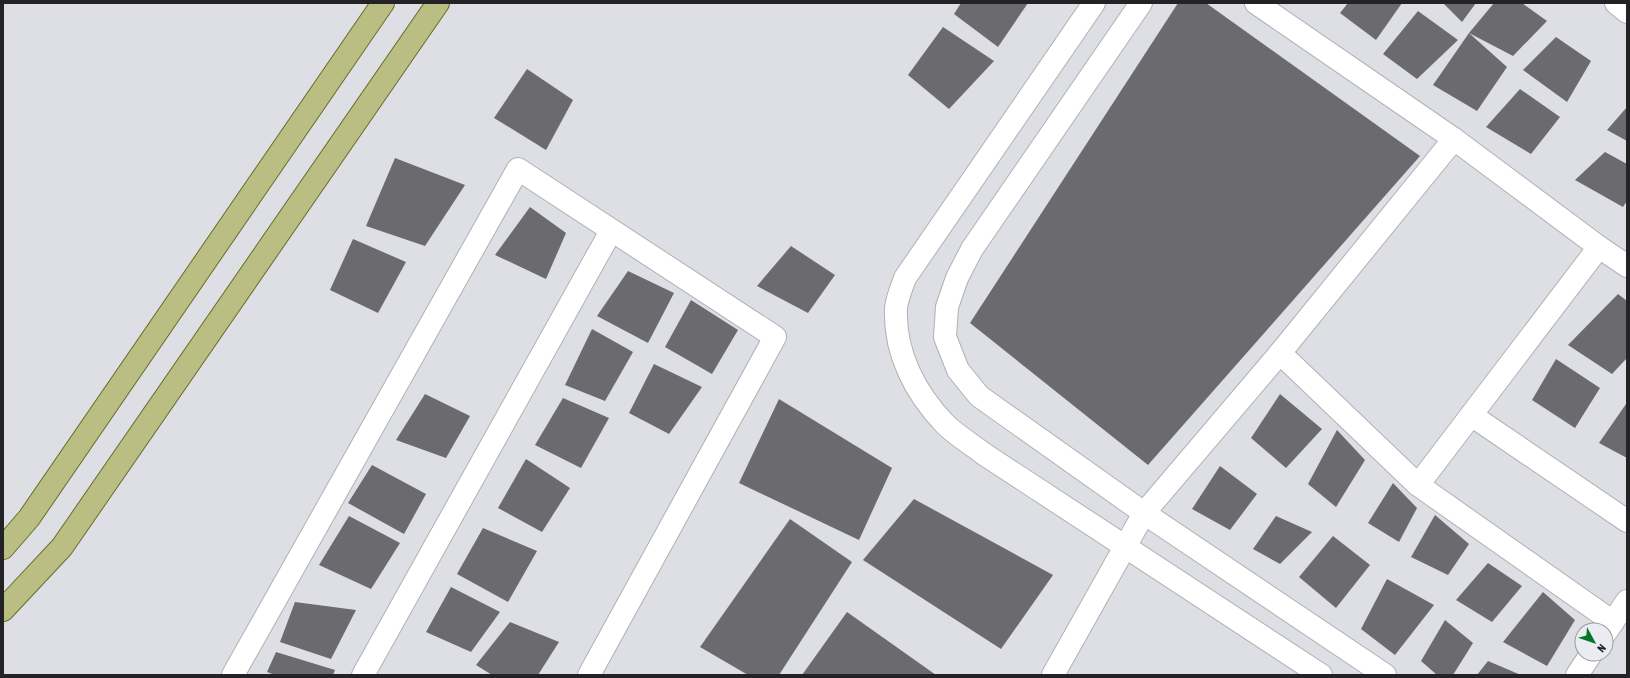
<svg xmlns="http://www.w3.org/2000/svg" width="1630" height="678" viewBox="0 0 1630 678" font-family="'Asap Condensed',sans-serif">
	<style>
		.building { fill: #6b6b6f }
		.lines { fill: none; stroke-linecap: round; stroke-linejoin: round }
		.minor-casing { stroke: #b0b1b6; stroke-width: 24 }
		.major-casing { stroke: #686c2b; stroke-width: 24 }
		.minor { stroke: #fff; stroke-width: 22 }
		.major { stroke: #bbbe82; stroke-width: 22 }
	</style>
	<rect width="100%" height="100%" fill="#dedfe4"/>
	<g class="building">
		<polygon points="961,3 1028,3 998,47 954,14"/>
		<polygon points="1178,3 1206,3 1420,156 1148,465 970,323"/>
		<polygon points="1348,3 1402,3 1376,40 1340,13"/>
		<polygon points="1443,3 1476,3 1462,22"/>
		<polygon points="1494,3 1522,3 1547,21 1513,56 1469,33"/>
		<polygon points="1418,11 1458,40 1417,79 1383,54"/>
		<polygon points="943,27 994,61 949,109 908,75"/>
		<polygon points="1469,33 1507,67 1477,111 1433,85"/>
		<polygon points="1556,37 1591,61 1567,102 1523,70"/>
		<polygon points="527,69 573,100 546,150 494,118"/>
		<polygon points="1520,89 1560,117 1531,154 1486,127"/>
		<polygon points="1627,107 1627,141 1607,130"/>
		<polygon points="1605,152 1627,164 1627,201 1623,207 1575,180"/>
		<polygon points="395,158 465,185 425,246 366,226"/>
		<polygon points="530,207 566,233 546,279 495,255"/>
		<polygon points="353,239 406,262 378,313 330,290"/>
		<polygon points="791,246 835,275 808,313 757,286"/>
		<polygon points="628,271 674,293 648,343 597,316"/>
		<polygon points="1618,294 1627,301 1627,358 1612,374 1568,345"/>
		<polygon points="691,300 738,330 712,374 665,347"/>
		<polygon points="592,329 633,352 605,401 565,385"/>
		<polygon points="1556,359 1600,388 1575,428 1532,400"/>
		<polygon points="654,364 702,387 669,434 629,413"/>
		<polygon points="425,394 470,416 446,458 396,440"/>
		<polygon points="1280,394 1322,429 1286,468 1251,438"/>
		<polygon points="563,398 609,418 581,468 535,445"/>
		<polygon points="779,399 892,468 859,540 739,483"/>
		<polygon points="1626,404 1627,405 1627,458 1599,443"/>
		<polygon points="1337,430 1365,460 1336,507 1308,484"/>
		<polygon points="526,459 570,488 542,532 498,508"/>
		<polygon points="372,465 426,494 404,534 348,503"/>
		<polygon points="1220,466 1257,494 1230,530 1192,509"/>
		<polygon points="1393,483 1417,508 1399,542 1368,523"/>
		<polygon points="914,499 1053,575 1001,649 863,560"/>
		<polygon points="1435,515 1469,544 1448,575 1411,557"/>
		<polygon points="349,516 400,543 371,589 319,565"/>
		<polygon points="1276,516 1312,532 1280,564 1253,549"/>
		<polygon points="790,519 852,562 779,675 748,675 700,647"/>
		<polygon points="483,528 537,551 508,602 457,574"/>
		<polygon points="1333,536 1370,565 1336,608 1299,577"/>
		<polygon points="1488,563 1522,586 1492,622 1456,600"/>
		<polygon points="1387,579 1434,605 1395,655 1361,629"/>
		<polygon points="451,587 500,612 471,652 426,632"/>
		<polygon points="1543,592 1575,620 1547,666 1503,642"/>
		<polygon points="295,602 356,610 331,659 280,642"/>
		<polygon points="847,612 936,675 802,675"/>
		<polygon points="1445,620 1473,643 1453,675 1437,675 1421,661"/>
		<polygon points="510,622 559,642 538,675 492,675 476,665"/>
		<polygon points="276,652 335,670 333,675 275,675 267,672"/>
		<polygon points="1488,661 1521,675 1477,675"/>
	</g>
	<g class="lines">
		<defs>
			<g id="minor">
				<path d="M1094,3L905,278C902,287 897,298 896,308C894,352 915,393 945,424C956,435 971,444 984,454L1321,675"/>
				<polyline points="1141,3 972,249 957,278 947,307 945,337 958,370 979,396 1144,513 1385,675"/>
				<polyline points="1256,3 1454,139 1599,247 1627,266"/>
				<polyline points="1616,3 1627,12"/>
				<polyline points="1280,353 1418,485 1613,622"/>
				<polyline points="1471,415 1627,521"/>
				<polyline points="1418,485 1599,247"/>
				<polyline points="1606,632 1627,601"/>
				<polyline points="233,675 518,169 775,337 589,675"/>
				<polyline points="363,675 611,231"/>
				<polyline points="1053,675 1144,513 1280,353 1454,139"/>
				<polyline points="1577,675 1591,654"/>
			</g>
			<g id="major">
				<polyline points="3,548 29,518 383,3"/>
				<polyline points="3,610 62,547 438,3"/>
			</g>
		</defs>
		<use href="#minor" class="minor-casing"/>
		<use href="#major" class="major-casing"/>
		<use href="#minor" class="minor"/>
		<use href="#major" class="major"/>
	</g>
	<rect width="1630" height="678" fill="none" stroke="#232325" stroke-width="8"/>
	<g transform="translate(1594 642) rotate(130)"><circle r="19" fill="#ebecf1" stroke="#9b9c9f"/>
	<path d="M0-3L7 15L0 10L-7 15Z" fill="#04762b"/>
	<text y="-6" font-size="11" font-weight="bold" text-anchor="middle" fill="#232325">N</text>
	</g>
</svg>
